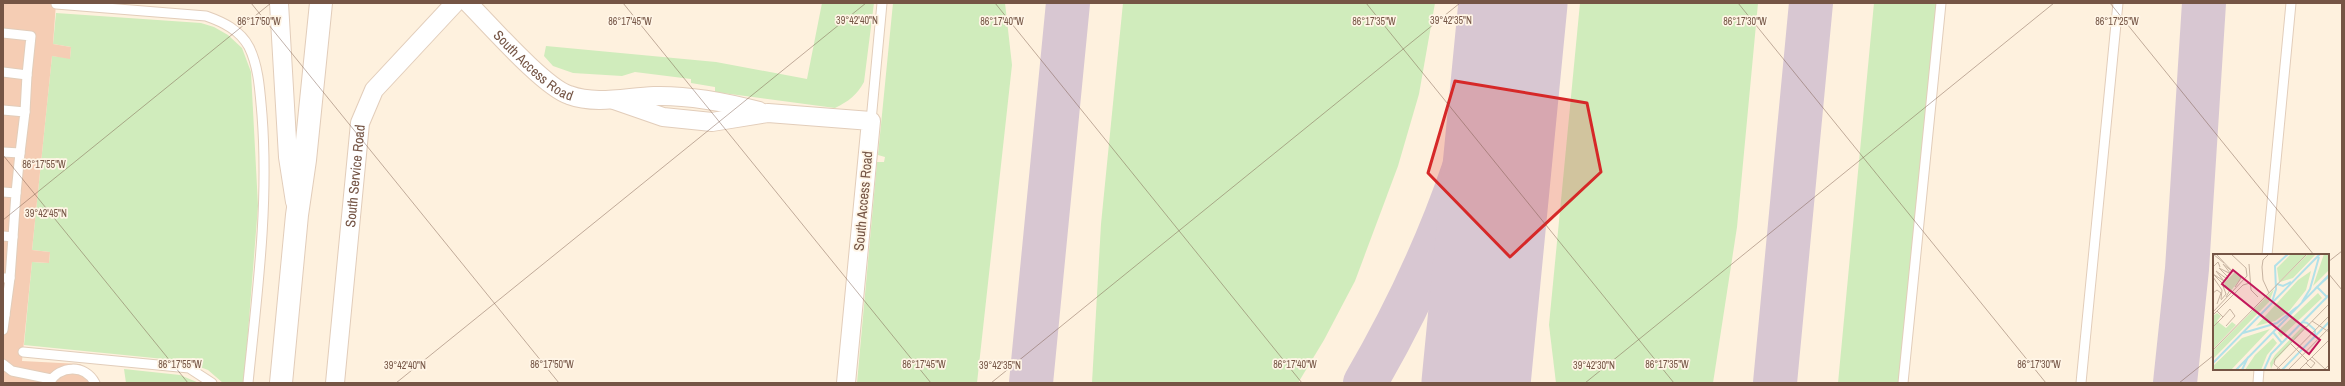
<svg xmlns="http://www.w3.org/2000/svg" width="2345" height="386" viewBox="0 0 2345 386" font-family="'Archivo Narrow',sans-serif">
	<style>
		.green { fill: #d0ecbc }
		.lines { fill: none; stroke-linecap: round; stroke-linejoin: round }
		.taxiway { stroke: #d8c7d2; stroke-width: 44 }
		.runway { stroke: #d8c7d2; stroke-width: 109 }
		.building { fill: #f5cdb4 }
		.service-casing { stroke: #e2cdba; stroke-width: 11 }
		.minor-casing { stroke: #e2cdba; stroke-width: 20 }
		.tertiary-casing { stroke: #e2cdba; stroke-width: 24 }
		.service { stroke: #fff; stroke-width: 9 }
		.minor { stroke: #fff; stroke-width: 18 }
		.tertiary { stroke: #fff; stroke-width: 22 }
		.marked { fill: #d62828; fill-opacity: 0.2; stroke: #d62828; stroke-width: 3; stroke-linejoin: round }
		.ticks { fill: none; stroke: #755545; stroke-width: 1; stroke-opacity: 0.45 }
		.labels { text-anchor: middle; stroke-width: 3.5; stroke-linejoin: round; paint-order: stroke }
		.street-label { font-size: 14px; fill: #755545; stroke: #fff5e6 }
		.inset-river { fill: none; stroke: #b2e1e8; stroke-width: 2 }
		.inset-road { fill: none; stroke: #c7b3a1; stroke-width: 1 }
		.view { fill: #c2185b; fill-opacity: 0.15; stroke: #c2185b; stroke-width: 2 }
		.inset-edge { fill: none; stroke: #755545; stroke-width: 2 }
		.ticks-label { font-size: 10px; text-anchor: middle; fill: #755545; stroke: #fff5e6; stroke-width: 3.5; stroke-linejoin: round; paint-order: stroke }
	</style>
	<rect width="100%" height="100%" fill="#fef1de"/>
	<g class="green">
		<path d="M822,3H874L864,82C857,95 849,101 835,108L715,92V87L691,83V79L635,72L622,76L573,73L553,66L544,56L546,46L716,62L807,79Z"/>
		<polygon points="893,3 1005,3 1012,65 977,383 857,383 877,162 884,162 885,157 878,155"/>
		<polygon points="1123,3 1435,3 1419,94 1398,166 1355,281 1324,340 1298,383 1092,383 1101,224"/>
		<polygon points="1580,3 1758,3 1737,227 1713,383 1556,383 1549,325"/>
		<polygon points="1874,3 1937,3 1903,383 1838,383"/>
		<polygon points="56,13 201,23 214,27 228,35 242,48 251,72 258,206 244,383 223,383 208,370 184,361 24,345 32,262 49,263 50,252 32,250 52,56 70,58 71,47 53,44"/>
		<polygon points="124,369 180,375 199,383 126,383"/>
	</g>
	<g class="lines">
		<g class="taxiway">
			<polyline points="1031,383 1068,3"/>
			<path d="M1365,383C1421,287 1465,183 1491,74C1497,51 1503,27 1506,3"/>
			<polyline points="1775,383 1811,3"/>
			<polyline points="2175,383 2187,269 2204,3"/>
		</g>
		<polyline class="runway" points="1476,383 1513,3"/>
	</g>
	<polygon class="building" points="3,3 56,3 53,44 71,47 70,59 52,56 32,250 50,252 49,263 32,262 22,361 80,364 92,372 101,383 3,383"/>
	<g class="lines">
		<defs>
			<g id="service">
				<path d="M56,4L206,16C223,22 240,30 249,47C259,67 260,93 262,115C269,205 257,294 248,383"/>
				<polyline points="3,33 31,36 27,75 3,72"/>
				<polyline points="3,110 25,112 20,153 3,152"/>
				<polyline points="25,112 27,75"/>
				<polyline points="871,121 882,3"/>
				<polyline points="3,192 16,193 13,237 3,236"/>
				<polyline points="16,193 20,153"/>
				<polyline points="2267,255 2291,3"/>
				<polyline points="3,278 10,278 5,315 3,315"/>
				<polyline points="10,278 13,237"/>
				<polyline points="3,330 5,315"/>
				<polyline points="23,352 189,368 212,383"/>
				<polyline points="3,364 12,371 51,379"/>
				<path d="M49,383C60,365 85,364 95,383"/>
				<polyline points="1903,383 1941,3"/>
				<polyline points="2081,383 2118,3"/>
				<polyline points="2258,383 2259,369"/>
			</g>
			<g id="minor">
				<polyline points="279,3 288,157 295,202"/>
				<path id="s1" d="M468,3C489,24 544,87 569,95C596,105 626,97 654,96C690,95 725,102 759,111"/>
				<polyline points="614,100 663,117 712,122 768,113 871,121 846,383"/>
				<path id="s2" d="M335,383L360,123L374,90L455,3"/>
			</g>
			<polyline id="tertiary" points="281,383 297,215 305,160 321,3"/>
		</defs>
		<use href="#service" class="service-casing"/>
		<use href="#minor" class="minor-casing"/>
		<use href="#tertiary" class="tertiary-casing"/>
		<use href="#service" class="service"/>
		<use href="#minor" class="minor"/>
		<use href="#tertiary" class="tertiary"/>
	</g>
	<path class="marked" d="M1455,81L1587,103L1601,172L1510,257L1428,173Z"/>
	<path class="ticks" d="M251,3L559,383M623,3L931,383M995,3L1302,383M1366,3L1674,383M1738,3L2046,383M2110,3L2314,255M3,155L188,383M3,220L271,3M2328,262L2342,251M2328,273L2342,290M396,383L866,3M991,383L1460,3M1585,383L2054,3M2179,383L2214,355"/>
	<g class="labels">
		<g class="street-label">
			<text dy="5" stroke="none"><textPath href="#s1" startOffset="91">South Access Road</textPath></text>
			<text dy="5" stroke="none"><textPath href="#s2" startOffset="208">South Service Road</textPath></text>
			<text transform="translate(863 201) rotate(-85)" y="5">South Access Road</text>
		</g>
	</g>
	<g transform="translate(2213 254)">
		<rect width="116" height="116" fill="#fef1de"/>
		<path d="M78,0H94L66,28L64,14ZM95,0H103L80,24L67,28ZM111,0H116V16L100,32ZM98,17L93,36L77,56L62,67L43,72L85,26ZM22,18L28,24L17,38L11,29ZM61,35L56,48L0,105V97ZM105,39L109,44L68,83L65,79L68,74ZM4,59L8,62L4,67L13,74L19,68L23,71L0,95V62ZM90,72H94L61,108L58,115L57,109L62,101ZM57,75L18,116H0V112L29,84ZM60,84L64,89L54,101L48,116H32L42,101Z" fill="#d0ecbc"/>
		<path class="inset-river" d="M64,30L70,32L78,28M103,34L116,22M102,35L104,33L114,43M59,48L63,35L62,12L75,0M89,48L97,35L106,3M90,68L94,69L102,76V82M60,78L69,89M30,79L64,69L84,53M0,109L107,0M23,116L116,21M29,116L35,103M51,116L58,100L116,41M69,116L116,68"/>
		<path class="inset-road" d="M0,0L11,9M3,0L20,18L10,10L18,20L6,14L15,23L14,25L3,17L11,27L0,20L11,31M36,10L38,36L45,43M0,13L5,8L7,13M22,17L28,24L22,33M0,23L9,36L8,45M12,31L17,36L13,43M0,39L4,36L8,39L4,50M56,39L50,26L49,13L50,6L56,0M8,46L13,40L10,32L12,33M4,57L10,63L17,55L22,62L13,72M0,58L34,22L33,14L18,0M0,61L30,31L37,29M99,67L116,78M0,73L10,63M77,89L95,107M0,96L94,0M99,103L112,115L116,111M93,109L98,114L102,109L97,105M63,116L116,62M68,116L61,110L62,105L116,50M75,116L116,74M86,116L116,86"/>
		<path class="view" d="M20,16L107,86L96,100L9,30Z"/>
		<rect width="116" height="116" class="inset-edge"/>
	</g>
	<g class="ticks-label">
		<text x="857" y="24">39°42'40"N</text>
		<text x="1451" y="24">39°42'35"N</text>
		<text x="259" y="25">86°17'50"W</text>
		<text x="630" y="25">86°17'45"W</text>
		<text x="1002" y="25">86°17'40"W</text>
		<text x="1374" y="25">86°17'35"W</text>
		<text x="1745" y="25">86°17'30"W</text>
		<text x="2117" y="25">86°17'25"W</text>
		<text x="44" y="168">86°17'55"W</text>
		<text x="46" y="217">39°42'45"N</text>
		<text x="180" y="368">86°17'55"W</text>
		<text x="552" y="368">86°17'50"W</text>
		<text x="924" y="368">86°17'45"W</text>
		<text x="1295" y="368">86°17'40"W</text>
		<text x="1667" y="368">86°17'35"W</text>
		<text x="2039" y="368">86°17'30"W</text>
		<text x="405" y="369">39°42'40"N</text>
		<text x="1000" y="369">39°42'35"N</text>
		<text x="1594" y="369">39°42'30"N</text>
	</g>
	<rect width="2345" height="386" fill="none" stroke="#755545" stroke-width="8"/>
</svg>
